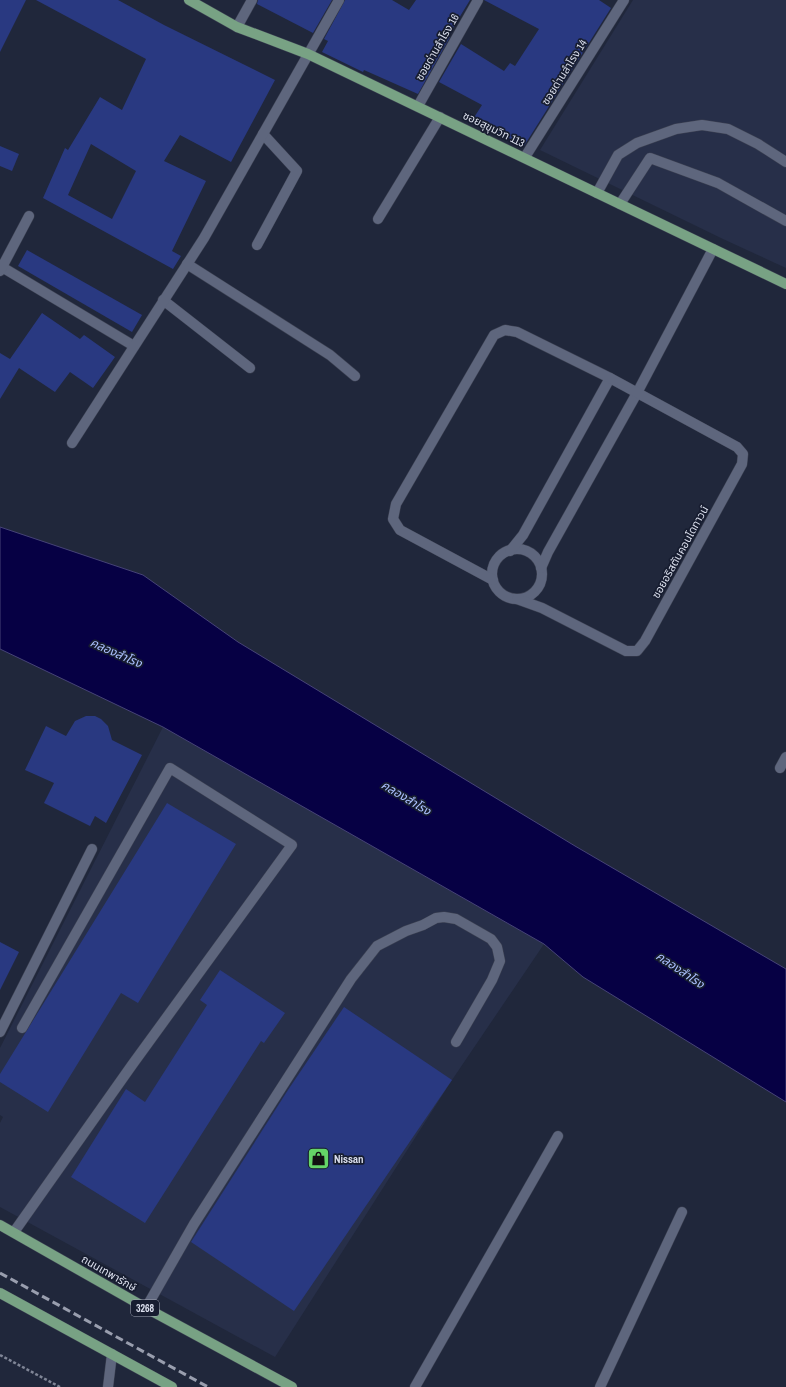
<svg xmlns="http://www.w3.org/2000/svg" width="786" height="1387" viewBox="0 0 786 1387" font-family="'Archivo Narrow','Noto Sans Thai',sans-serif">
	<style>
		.built { fill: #272f49 }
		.water { fill: #060044; stroke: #464377 }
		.building { fill: #293981; fill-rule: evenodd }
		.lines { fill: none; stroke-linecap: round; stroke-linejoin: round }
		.minor-casing { stroke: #3c4152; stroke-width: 11 }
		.major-casing { stroke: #3c4152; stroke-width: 11 }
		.path { stroke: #7f8596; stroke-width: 2.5; stroke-dasharray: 3 2; stroke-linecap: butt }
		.minor { stroke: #5e667d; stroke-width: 10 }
		.major { stroke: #78a284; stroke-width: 10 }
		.rail { stroke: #999eae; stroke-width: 3; stroke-dasharray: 8 4; stroke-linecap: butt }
		.labels { text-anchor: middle; stroke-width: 3.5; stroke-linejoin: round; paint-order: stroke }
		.shield { fill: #171d30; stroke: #a0a5b4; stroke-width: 1 }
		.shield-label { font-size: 10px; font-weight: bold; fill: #dbdfed }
		.street-label { font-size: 11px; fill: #dbdfed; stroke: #171d30 }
		.poi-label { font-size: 11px; font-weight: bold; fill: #dbdfed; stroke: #171d30; text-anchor: start }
		.water-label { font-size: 12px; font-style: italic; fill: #acc1ff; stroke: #171d30 }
	</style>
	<rect width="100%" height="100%" fill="#20273b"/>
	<g class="built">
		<polygon points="633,0 786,0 786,268 723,239 540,150"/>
		<polygon points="163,727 544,944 452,1080 275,1357 0,1207 0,1123 3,1117 0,1115 0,1048"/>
	</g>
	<polygon class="water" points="0,527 143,575 238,642 575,846 786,969 786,1102 583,977 544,944 163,727 0,649"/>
	<g class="building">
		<polygon points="0,0 26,0 0,52"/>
		<path d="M36,0H118L164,25L275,80L231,162L180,135L164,161L206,181L172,251L181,256L173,269L43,198L65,148L68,150L100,97L122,110L146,59ZM91,144L136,171L112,219L68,195Z"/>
		<polygon points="258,0 332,0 313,33 257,4"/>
		<polygon points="345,0 392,0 409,10 416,0 470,0 448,36 450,37 418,94 364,70 363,72 322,52 328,41 324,39"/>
		<polygon points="484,0 599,0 611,8 524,146 473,119 482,105 439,82 461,44 504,71 510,63 515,66 539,29"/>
		<polygon points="0,146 19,154 12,171 0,166"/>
		<polygon points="27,250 142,315 132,332 18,266"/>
		<polygon points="42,313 80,339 84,335 115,357 93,388 70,372 55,392 19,368 0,399 0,353 10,359"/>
		<polygon points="86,716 95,716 101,719 108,726 112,740 142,755 106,823 95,816 90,826 44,803 54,783 25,770 46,726 66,736 75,721"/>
		<polygon points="167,803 236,844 138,1003 121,993 48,1112 0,1082 0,1074"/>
		<polygon points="0,942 19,952 0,990"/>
		<polygon points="220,970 285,1013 264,1043 261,1041 145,1223 71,1177 126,1089 145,1102 207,1005 200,1000"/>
		<polygon points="344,1007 452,1080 294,1311 191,1242 288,1090"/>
	</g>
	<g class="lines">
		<defs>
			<g id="minor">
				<polyline points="237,27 252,0"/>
				<polyline points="418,106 478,0"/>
				<polyline points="525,157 624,0"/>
				<polyline points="597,193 618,155 637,143 676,129 702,125 728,129 758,144 786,162"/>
				<polyline points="620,204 650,158 718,183 786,221"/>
				<polyline points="378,219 440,117"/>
				<polyline points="257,245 297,171 263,134"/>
				<polyline points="187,264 330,355 355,376"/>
				<polyline points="2,267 134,346"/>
				<polyline points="0,271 29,216"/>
				<polyline points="163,300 250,368"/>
				<polyline points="72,443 204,238 339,0"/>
				<circle cx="517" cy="574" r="25"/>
				<polyline points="510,551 523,535 610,378"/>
				<polyline points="541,568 548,552 637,393 713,249"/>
				<polyline points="493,580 400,530 393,519 396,504 494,335 505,330 517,332 610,378 737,447 743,454 742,464 645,641 637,651 626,651 542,608 517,599"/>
				<polyline points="780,768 786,757"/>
				<polyline points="0,1032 92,849"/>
				<polyline points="14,1232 132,1065 292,845 170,768 22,1028"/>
				<polyline points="146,1308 194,1224 351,979 377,946 406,931 423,925 436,918 444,917 456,919 491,939 497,947 500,961 492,980 456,1042"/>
				<polyline points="108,1387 112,1354"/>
				<polyline points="415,1387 558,1136"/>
				<polyline points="600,1387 682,1212"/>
			</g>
			<g id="major">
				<polyline points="189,0 237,27 308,54 786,284"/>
				<polyline points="0,1225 146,1308 292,1387"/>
				<polyline points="0,1293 172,1387"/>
			</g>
		</defs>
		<use href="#minor" class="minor-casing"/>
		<use href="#major" class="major-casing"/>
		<polyline class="path" points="0,1355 60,1387"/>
		<use href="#minor" class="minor"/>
		<use href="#major" class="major"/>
		<polyline class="rail" points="0,1273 208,1387"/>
	</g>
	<defs>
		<symbol id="shop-square" viewBox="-11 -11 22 22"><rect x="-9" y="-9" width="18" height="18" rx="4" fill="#64d467" stroke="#171d30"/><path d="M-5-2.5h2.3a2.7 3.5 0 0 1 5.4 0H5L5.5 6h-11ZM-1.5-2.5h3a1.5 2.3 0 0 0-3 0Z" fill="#111"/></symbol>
	</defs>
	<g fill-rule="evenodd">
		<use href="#shop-square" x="306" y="1146" width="25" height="25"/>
	</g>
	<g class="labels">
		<rect class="shield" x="131" y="1300" width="28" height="16" rx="3"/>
		<g class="shield-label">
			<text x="145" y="1312">3268</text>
		</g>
		<g class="street-label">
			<text transform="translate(437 47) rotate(-60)" y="4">ซอยด่านสำโรง 16</text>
			<text transform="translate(564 72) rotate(-58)" y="4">ซอยด่านสำโรง 14</text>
			<text transform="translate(494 129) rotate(26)" y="4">ซอยสุขุมวิท 113</text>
			<text transform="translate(680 552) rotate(-61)" y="4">ซอยอริสตันคอนโดทาวน์</text>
			<text transform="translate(109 1273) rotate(30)" y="4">ถนนเทพารักษ์</text>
		</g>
		<g class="poi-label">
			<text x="334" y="1163">Nissan</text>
		</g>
		<g class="water-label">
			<text transform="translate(116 653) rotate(24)" y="4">คลองสำโรง</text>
			<text transform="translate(406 798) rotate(31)" y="4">คลองสำโรง</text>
			<text transform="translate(680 970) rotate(34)" y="4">คลองสำโรง</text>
		</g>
	</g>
</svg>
